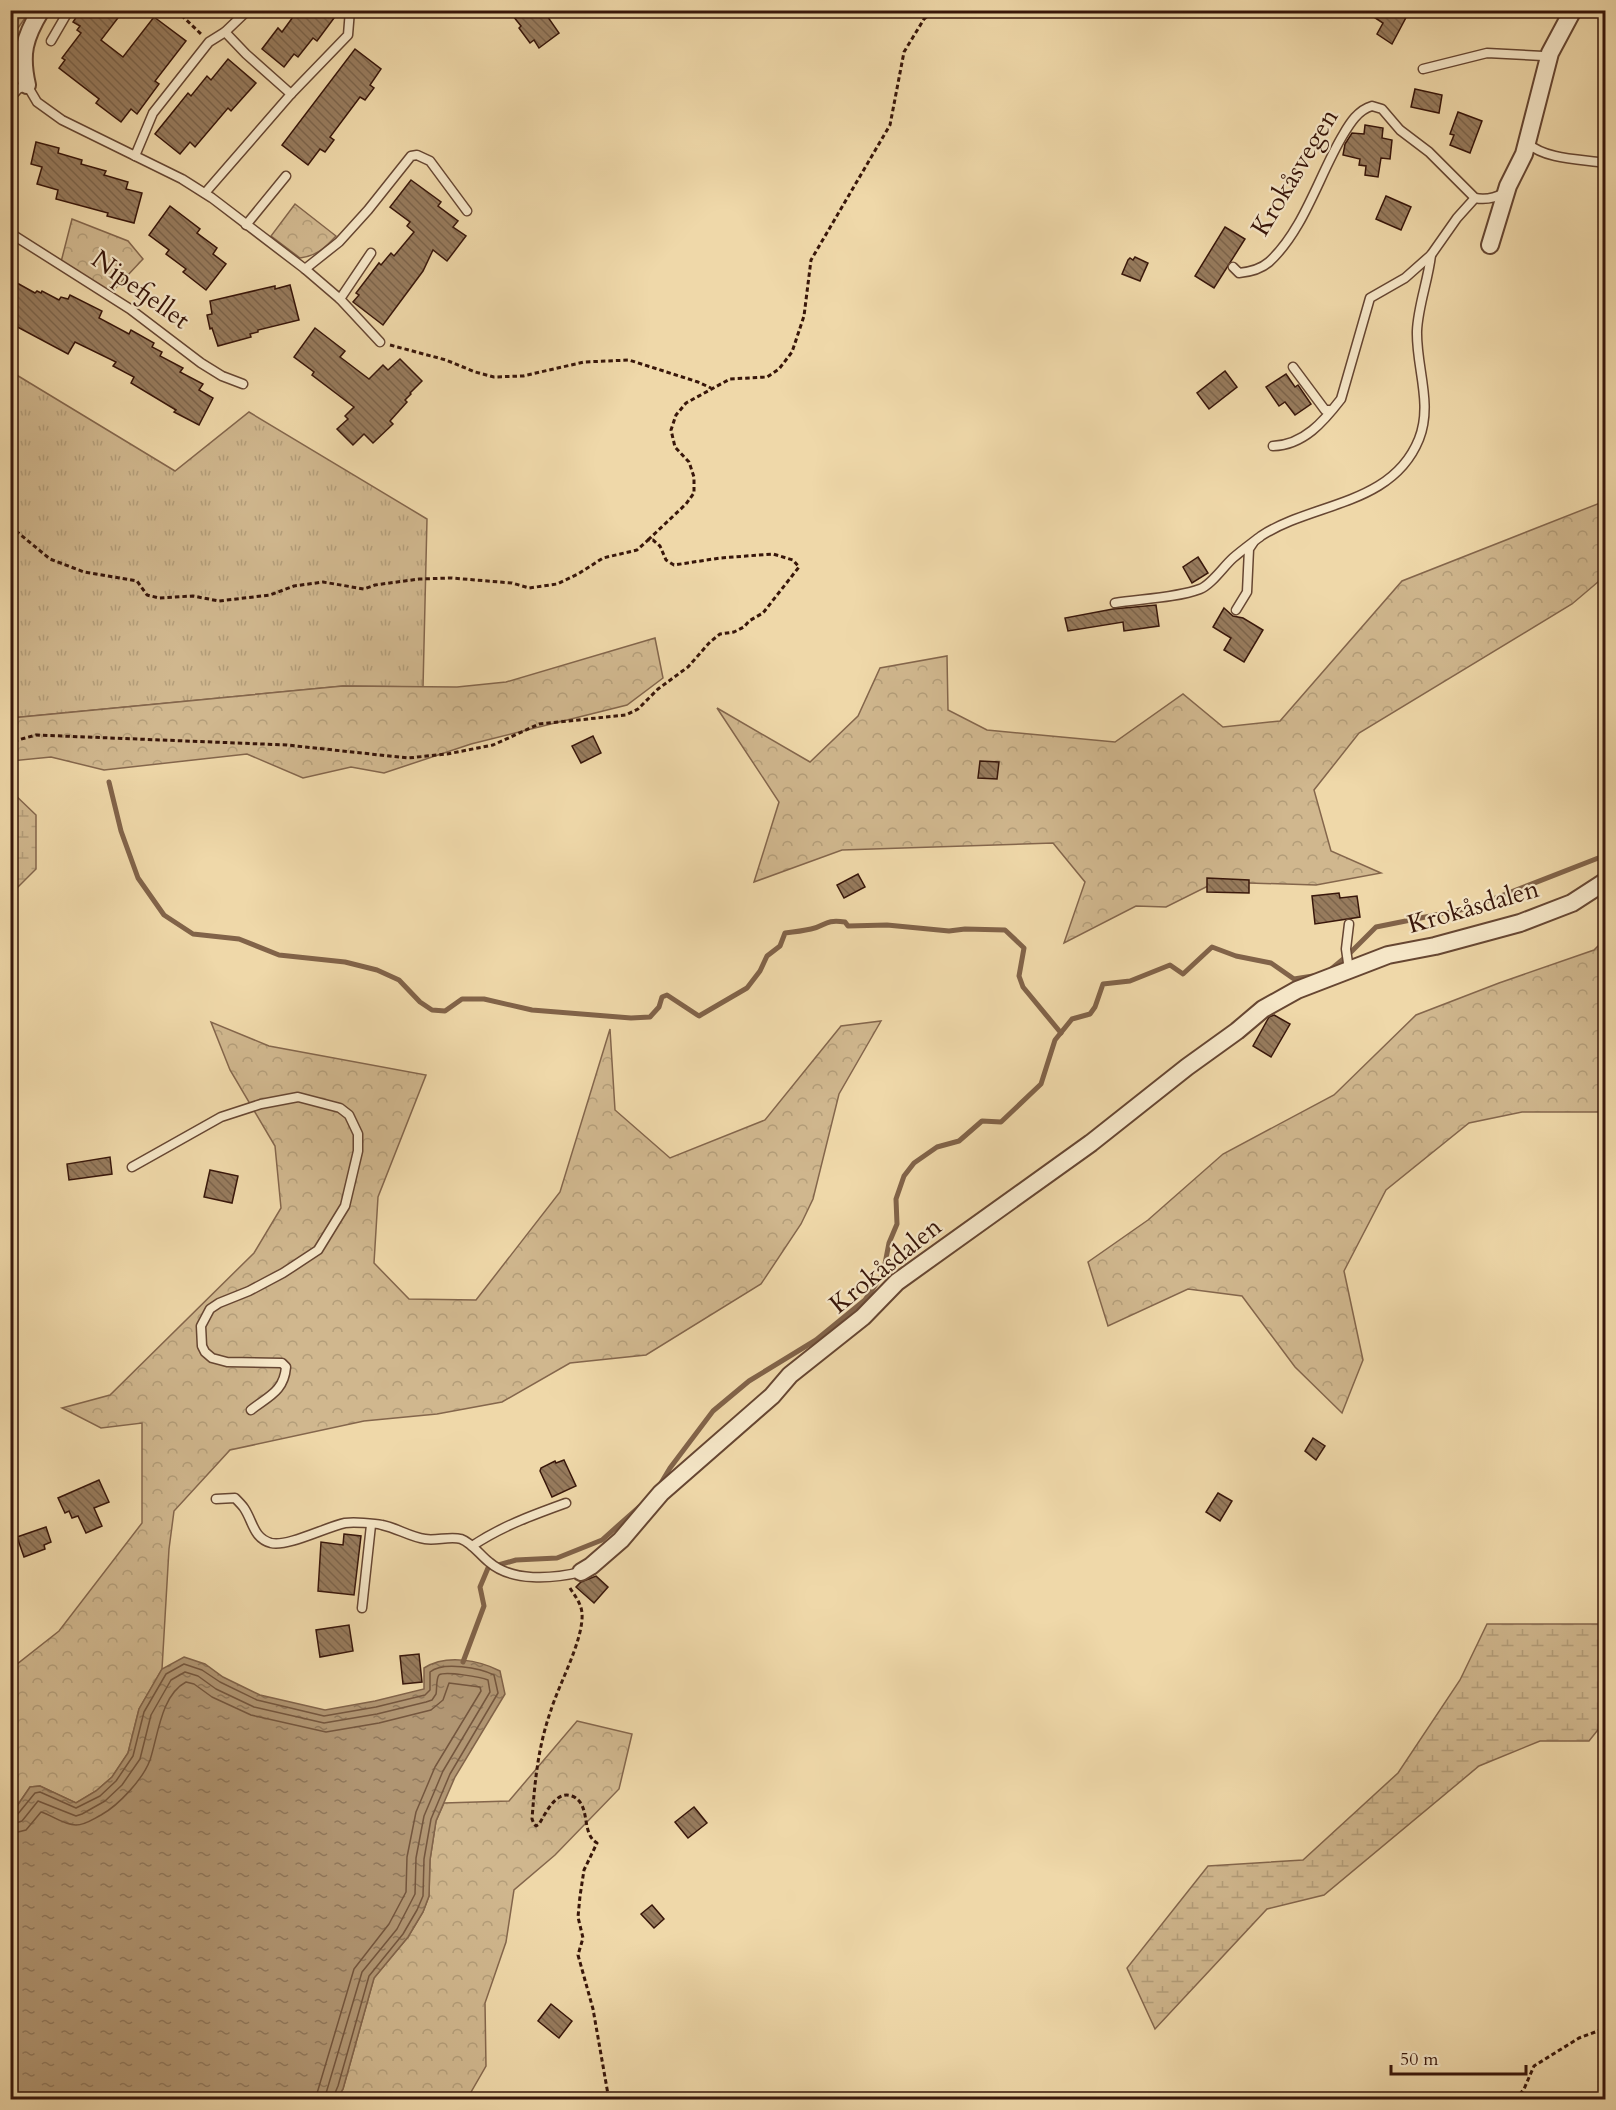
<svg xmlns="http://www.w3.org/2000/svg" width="1616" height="2110" viewBox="0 0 1616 2110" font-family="Cardo,serif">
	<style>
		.grass { fill: url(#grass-tufts); stroke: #84664c; stroke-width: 1.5 }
		.forest { fill: url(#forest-crowns); stroke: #84664c; stroke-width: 1.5 }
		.wetland { fill: url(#wetland-marsh); stroke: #84664c; stroke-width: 1.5 }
		.water { fill: url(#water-ripples); stroke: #816349; stroke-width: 1.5 }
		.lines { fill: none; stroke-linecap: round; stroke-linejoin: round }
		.shore { stroke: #74563e; stroke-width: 1.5 }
		.stream { stroke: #816349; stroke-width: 5 }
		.building { fill: url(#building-back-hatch); stroke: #38160a; stroke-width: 1.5 }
		.lane-casing { stroke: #664632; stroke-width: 11 }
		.street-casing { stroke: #664632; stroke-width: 20 }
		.path { stroke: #38160a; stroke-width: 3; stroke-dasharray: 4.5 3; stroke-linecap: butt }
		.lane { stroke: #f5e6c7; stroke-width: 8 }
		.street { stroke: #f5e6c7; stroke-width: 16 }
		.labels { text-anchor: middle; stroke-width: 4.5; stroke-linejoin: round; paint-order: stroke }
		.street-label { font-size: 26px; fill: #38160a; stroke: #f5e6c7 }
	</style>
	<defs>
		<pattern id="grass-tufts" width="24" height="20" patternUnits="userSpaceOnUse" patternTransform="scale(1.5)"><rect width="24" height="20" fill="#d0b78e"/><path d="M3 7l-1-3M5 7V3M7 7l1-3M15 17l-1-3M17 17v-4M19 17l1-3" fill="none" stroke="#b39d79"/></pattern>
		<pattern id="forest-crowns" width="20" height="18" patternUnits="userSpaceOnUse" patternTransform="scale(1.5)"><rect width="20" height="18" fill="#d0b78e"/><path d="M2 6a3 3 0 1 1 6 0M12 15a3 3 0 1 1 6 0" fill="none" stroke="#b39d79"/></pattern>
		<pattern id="wetland-marsh" width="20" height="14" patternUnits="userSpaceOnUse" patternTransform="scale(1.5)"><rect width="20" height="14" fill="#d0b78e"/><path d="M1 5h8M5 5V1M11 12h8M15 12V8" fill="none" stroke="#b39d79"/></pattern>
		<pattern id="water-ripples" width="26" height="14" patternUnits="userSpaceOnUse" patternTransform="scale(1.5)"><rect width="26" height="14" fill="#b19673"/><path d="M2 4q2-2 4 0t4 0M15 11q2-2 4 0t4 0" fill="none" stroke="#91795d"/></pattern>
		<pattern id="building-back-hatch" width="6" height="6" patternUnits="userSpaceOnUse" patternTransform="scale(1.5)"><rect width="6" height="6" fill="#977b5d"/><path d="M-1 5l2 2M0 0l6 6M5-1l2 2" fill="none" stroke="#7c644b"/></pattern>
	</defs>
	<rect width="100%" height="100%" fill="#efd8a9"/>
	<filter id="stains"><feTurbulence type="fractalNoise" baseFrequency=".00333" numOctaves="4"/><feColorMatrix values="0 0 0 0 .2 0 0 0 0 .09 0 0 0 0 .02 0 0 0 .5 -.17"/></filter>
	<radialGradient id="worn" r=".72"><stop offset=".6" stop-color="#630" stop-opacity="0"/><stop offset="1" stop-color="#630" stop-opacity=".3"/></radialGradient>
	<polygon class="grass" points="10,371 175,471 249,412 427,519 423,687 343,686 11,718"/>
	<g class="forest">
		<polygon points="11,10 30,11 11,38 10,38"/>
		<path d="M295,204L336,236C325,248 316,256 300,258L271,236Z"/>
		<polygon points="72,219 128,241 143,259 110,294 61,262"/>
		<polygon points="1605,501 1605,576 1572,604 1359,733 1314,790 1331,851 1381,873 1316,885 1216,882 1166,907 1136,906 1064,943 1085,882 1053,843 842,850 754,882 779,802 717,708 810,762 858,716 880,668 947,656 948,710 987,730 1115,742 1183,694 1223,727 1280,721 1402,581"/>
		<polygon points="655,638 663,678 627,705 471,744 384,773 351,767 303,778 247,754 104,770 51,757 11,761 11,718 343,686 457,687 506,682"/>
		<polygon points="1605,939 1605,1112 1522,1112 1469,1123 1386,1190 1344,1271 1363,1360 1342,1413 1295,1367 1242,1296 1188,1289 1108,1326 1088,1262 1148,1220 1223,1154 1334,1095 1416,1015 1499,983 1594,950"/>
		<polygon points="881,1021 839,1094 813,1199 801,1224 761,1284 646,1355 570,1363 502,1402 437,1414 364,1421 230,1450 174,1511 169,1549 162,1669 139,1709 128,1753 112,1777 96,1791 76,1803 40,1786 30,1787 11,1815 11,1667 17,1664 59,1631 142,1523 142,1423 101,1428 62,1408 110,1395 254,1253 281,1208 275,1146 230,1070 211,1022 269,1046 426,1075 378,1197 374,1263 409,1299 476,1300 560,1192 610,1029 615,1110 670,1158 765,1120 841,1026"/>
		<polygon points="577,1721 632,1734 619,1789 555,1855 514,1890 506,1942 485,2003 486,2066 467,2099 337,2100 343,2089 374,1978 408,1937 423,1912 429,1896 430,1860 436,1821 444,1803 509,1801"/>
	</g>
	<g class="wetland">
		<polygon points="11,791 36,815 36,869 11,894"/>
		<polygon points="1487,1624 1605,1624 1605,1721 1589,1741 1540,1741 1479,1766 1324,1895 1267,1909 1155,2029 1127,1968 1208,1866 1303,1860 1398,1773 1460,1680"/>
	</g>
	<path class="water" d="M184,1657L205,1664L223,1677L260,1695L325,1710L375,1701L424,1689V1668C446,1654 479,1660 500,1671L505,1694L455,1777L436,1821L430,1860L429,1896L423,1912L408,1937L374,1978L343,2089L337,2099H11V1815L30,1787L40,1786L76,1803L96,1791L112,1777L128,1753L139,1709L162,1669Z"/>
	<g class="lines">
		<g class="shore">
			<path d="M10,1817L17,1815L35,1793L40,1792L76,1808L100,1796L116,1781L133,1756L144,1712L166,1674L184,1664L202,1670L220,1682L257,1700L324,1716L376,1707L425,1695L430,1690V1672C443,1661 480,1668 494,1675L498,1693L450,1774L431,1819L424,1859L423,1896L417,1910L403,1934L369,1976L338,2086L332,2100"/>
			<path d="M10,1825L22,1821L38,1801L76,1816L82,1814L105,1801L122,1785L140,1759L151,1715L171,1680L185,1672L198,1676L216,1689L254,1707L324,1723L377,1714L426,1702L432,1700L436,1694C437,1690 436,1678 439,1675C445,1671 481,1677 488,1680L490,1692L443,1771L424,1816L416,1858L415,1894L397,1929L362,1972L324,2100"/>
			<path d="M10,1834L26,1830L41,1812C52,1815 63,1825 76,1825C85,1825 93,1819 101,1815C119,1805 143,1779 150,1760C158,1736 161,1695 186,1682L194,1684L212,1697L251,1715L326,1732L379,1723L431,1710L443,1700L449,1683L480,1687L481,1691L435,1767L416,1812L407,1857L406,1892L389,1924L354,1969L315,2100"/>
		</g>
		<g class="stream">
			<path d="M109,782L121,831L138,878L164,915L193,934L239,939L279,955L345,962L377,970L399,980L420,1002L432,1010L445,1011L462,999H484L532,1010L631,1018L650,1017L659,1007L662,997L667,995L699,1016L747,988L760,971L767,956L780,946L785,933C794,932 802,931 811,929C826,926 824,919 845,922L848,926L887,925L949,931L965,929L1005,930L1024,948L1019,976L1023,987L1061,1033"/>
			<polyline points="1330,970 1347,956 1376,927 1470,908 1606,855"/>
			<polyline points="658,1488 670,1468 713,1411 749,1381 816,1340 865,1300 883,1274 889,1243 897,1224 896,1199 904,1176 914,1163 937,1147 959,1141 982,1121 1001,1122 1041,1084 1055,1040 1072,1019 1090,1014 1095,1007 1103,984 1130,981 1170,965 1183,974 1212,947 1236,956 1271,963 1294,979 1313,976"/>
			<polyline points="463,1662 484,1606 480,1587 488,1568 516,1560 557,1558 602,1540 639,1507"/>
		</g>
	</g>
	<g class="building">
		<polygon points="81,10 124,10 101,40 123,57 154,17 186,41 155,81 159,84 137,114 131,109 121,122 96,103 99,99 59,68 65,60 62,58 81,33 77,30 80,26 73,22"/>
		<polygon points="298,10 340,10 317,41 313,38 298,57 294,54 284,67 262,49 278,28 282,32"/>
		<polygon points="520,10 543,10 559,33 539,48 534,40 530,43 519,28 521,26 513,16"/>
		<polygon points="1363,10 1410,10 1392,44 1377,34 1383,23"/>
		<polygon points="355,49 381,69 370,85 374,88 365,100 360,97 330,137 334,140 325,152 320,149 308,165 282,145"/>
		<polygon points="228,59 256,83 231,111 228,108 195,147 190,142 180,154 155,134 188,93 191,96 207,76 211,80"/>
		<polygon points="1415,89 1442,95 1439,113 1411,107"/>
		<polygon points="1458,112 1482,121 1470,153 1450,145 1454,135 1450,134"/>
		<polygon points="1365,125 1383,128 1382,138 1392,140 1390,159 1381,158 1378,177 1365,175 1366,166 1359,165 1360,159 1343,155 1345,144 1352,133 1364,134"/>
		<polygon points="36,142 59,148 58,153 82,160 81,164 106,171 104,175 128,182 126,189 142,193 134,223 107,216 108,213 56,199 58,190 37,184 42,167 31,164"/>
		<polygon points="411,180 441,202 438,206 458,221 453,227 466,236 447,261 433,250 423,271 383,325 353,302 359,295 356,293 379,263 381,265 391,253 394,256 414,232 407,226 410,222 390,207"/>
		<polygon points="1386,196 1411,207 1401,230 1376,219"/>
		<polygon points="170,206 200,229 197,233 217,248 213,254 226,264 206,290 183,272 186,269 166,254 169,250 149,235"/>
		<polygon points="1225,227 1245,239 1214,288 1195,276"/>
		<polygon points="1135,257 1148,263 1140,281 1122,274 1128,260 1130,258 1133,260"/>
		<polygon points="17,283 35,293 37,291 41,293 42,291 59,300 61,297 68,299 70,295 102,311 99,318 129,334 131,330 154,343 152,347 162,352 160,356 183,368 180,372 203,384 199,390 213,398 199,425 174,412 176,410 131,383 134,377 113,366 116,362 75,342 68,354 10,323 10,296"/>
		<polygon points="290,285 299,320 258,330 258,332 250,334 251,337 218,346 212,328 210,329 207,315 212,314 210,301 275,286 275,289"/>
		<polygon points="315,328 345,351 340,357 369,379 383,365 388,370 400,359 422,381 410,393 411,394 405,400 407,402 390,421 393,424 373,443 364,434 353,445 337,429 348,419 345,416 354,407 312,375 314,372 294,357"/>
		<polygon points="1225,371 1237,387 1209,409 1197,393"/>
		<polygon points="1286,374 1295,387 1298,385 1311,404 1295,415 1285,402 1279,406 1266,387"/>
		<polygon points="1198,557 1208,573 1192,583 1183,567"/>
		<polygon points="1156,605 1159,626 1124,631 1123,622 1068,631 1065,618 1113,609"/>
		<polygon points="1224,608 1233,616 1243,618 1263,630 1244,662 1224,650 1231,638 1213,627"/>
		<polygon points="593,736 601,753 581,763 572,746"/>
		<polygon points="980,761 999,762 997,779 978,778"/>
		<polygon points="858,874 865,887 844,898 837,885"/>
		<polygon points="1207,878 1249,880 1249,893 1207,892"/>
		<polygon points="1339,893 1340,898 1357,896 1360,917 1315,924 1312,896"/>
		<polygon points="1274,1015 1290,1024 1271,1057 1253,1046 1269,1017"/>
		<polygon points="110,1157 112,1174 69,1180 67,1164"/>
		<polygon points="210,1170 238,1176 232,1203 204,1197"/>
		<polygon points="1313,1438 1325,1446 1316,1460 1305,1451"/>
		<polygon points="564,1460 576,1486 552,1497 540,1471 541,1468 555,1461 556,1463"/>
		<polygon points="99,1480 109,1502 94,1508 102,1526 86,1533 78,1516 72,1518 69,1511 65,1513 58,1498"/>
		<polygon points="1218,1493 1232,1501 1220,1521 1206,1512"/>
		<polygon points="46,1527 51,1542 44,1545 45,1549 24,1557 17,1537"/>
		<polygon points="344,1534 361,1536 354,1595 318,1591 321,1542 343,1545"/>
		<polygon points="596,1576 608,1587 594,1603 576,1587 581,1582"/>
		<polygon points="349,1625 353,1651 320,1657 316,1630"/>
		<polygon points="419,1654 422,1682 403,1684 400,1656"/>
		<polygon points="694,1807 707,1823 688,1838 675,1822"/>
		<polygon points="652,1905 664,1919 654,1928 641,1914"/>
		<polygon points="551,2004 572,2021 559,2038 538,2021"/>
	</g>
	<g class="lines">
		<defs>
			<g id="lane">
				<polyline points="225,32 246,54 291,94"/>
				<polyline points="51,41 69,10"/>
				<polyline points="1423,69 1487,53 1543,56 1550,53"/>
				<polyline points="10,98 18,89 27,85 37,102 62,120 182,179 212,198 305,269 340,299 380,342"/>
				<path d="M1527,143C1547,160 1580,159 1606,163"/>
				<polyline points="135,156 153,113 209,42 225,32 248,10"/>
				<polyline points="205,193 291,94 348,35 350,10"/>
				<polyline points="246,225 286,176"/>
				<polyline points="10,233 130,309 201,363 222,376 243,384"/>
				<path d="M1233,267L1239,273C1249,272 1261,269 1269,262C1304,230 1319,175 1343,135C1350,123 1358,110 1372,106L1382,109L1400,130L1429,152L1475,198C1485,200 1495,198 1504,193"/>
				<polyline points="305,269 339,242 368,210 411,156 417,155 430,161 467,211"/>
				<polyline points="340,299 371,253"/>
				<polyline points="1293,367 1325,410 1329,410"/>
				<path d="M1273,446C1304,445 1324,421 1341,399L1370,298L1405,278L1431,255L1457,218L1475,198"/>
				<path d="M1115,603C1140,599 1176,598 1200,589C1211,585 1223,567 1233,558C1241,551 1252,543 1261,536C1313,502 1392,506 1419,439C1433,404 1416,367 1417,331C1418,306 1428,281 1431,255"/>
				<polyline points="1236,610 1247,592 1249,549 1253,543"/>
				<polyline points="1349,924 1346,949 1349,970"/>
				<path d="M132,1167L221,1117L261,1104L298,1097L340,1108L349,1115L358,1134V1151L345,1206L318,1250L283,1273L249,1291L219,1303L210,1309L201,1326L202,1346L205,1352L212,1358L227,1362L282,1363L286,1367C284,1391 269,1396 251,1410"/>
				<path d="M216,1499L235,1498C238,1501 242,1505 244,1508C253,1521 253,1538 271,1543C288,1547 326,1527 345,1523C353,1522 374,1523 382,1525C397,1528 410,1537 425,1539C436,1541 450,1536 461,1539C472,1543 480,1555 489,1562C512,1582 552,1579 581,1572"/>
				<path d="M472,1546C502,1526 533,1515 566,1503"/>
				<polyline points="362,1608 371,1525"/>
			</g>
			<g id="street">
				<path d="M27,85C20,54 24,38 41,10"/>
				<polyline points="1490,245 1508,186 1524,154 1550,53 1573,10"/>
				<polyline points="581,1572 591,1566 621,1540 661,1493 772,1396 790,1375 863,1317 897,1282 1091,1143 1187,1067 1237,1031 1263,1009 1297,990 1388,955 1435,946 1520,923 1572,903 1606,881"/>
			</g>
		</defs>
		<use href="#lane" class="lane-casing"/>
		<use href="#street" class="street-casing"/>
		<g class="path">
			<polyline points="176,10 201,34"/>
			<polyline points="390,345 446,360 475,372 494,377 523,376 584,362 629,360 698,382 711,388"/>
			<polyline points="10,526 50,559 84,572 137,581 147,595 159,598 193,596 219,601 270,595 294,586 323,582 364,589 375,585 419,579 452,578 512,583 529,588 557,584 578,574 603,558 637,550 648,540 653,540 660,546 666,560 674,565 720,558 773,554 793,560 799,567 763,613 749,621 744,627 734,632 720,634 710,642 688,667 658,689 638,709 626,715 539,724 493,745 447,754 408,758 287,745 36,735 18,740 10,744"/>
			<polyline points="648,540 686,504 694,493 694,477 689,462 675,447 671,430 676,415 686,403 730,379 767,377 779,369 792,352 804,316 811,260 890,125 904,52 924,19 936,10"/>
			<path d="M570,1588C575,1596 581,1603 582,1613C584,1639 559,1684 551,1710C538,1747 535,1780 532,1819L534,1824L536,1826L539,1824C546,1813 556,1790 572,1796C592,1804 580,1833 597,1843L584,1870L580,1896L578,1917L583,1938L578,1955L593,2009L609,2100"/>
			<polyline points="1515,2100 1524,2089 1534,2066 1579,2038 1606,2028"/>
		</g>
		<use href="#lane" class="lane"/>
		<use href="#street" class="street"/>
	</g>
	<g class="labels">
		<g class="street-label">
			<text transform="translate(1294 172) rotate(-59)" y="9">Krokåsvegen</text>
			<text transform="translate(141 289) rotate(36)" y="9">Nipefjellet</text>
			<text transform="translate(1473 906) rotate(-16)" y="9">Krokåsdalen</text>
			<text transform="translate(885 1265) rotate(-39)" y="9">Krokåsdalen</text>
		</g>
	</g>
	<rect width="1616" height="2110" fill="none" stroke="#efd8a9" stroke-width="36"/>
	<rect x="12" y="12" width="1592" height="2086" fill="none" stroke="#38160a" stroke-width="3"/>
	<rect x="18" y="18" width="1580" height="2074" fill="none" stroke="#38160a" stroke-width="1.5"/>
	<path d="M1391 2065v9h135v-9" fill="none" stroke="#38160a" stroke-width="3"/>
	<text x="1400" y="2065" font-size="18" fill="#38160a" stroke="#f5e6c7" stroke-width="4.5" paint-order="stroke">50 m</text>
	<rect width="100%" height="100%" filter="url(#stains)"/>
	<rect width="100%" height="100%" fill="url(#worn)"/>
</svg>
